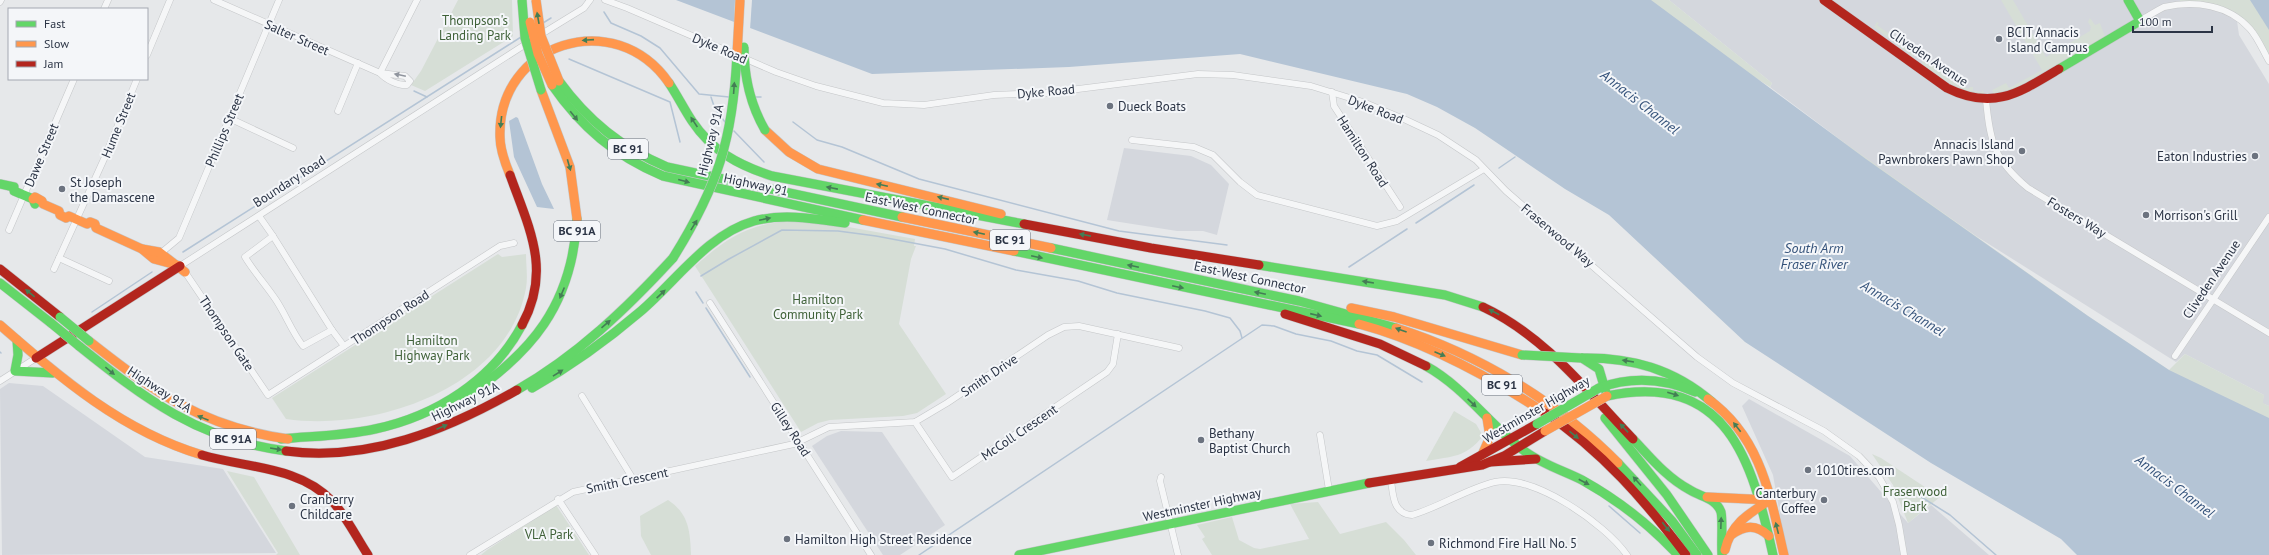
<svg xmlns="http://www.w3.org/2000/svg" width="2269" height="555" viewBox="0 0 2269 555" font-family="'PT Sans',sans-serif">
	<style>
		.built { fill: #d4d7dd }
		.green { fill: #d6ded6 }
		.water { fill: #b4c4d5 }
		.pier { fill: #e6e8ea }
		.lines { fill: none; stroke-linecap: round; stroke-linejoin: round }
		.stream { stroke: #b4c4d5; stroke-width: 1.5 }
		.street-casing { stroke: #c4c6c8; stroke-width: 7 }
		.fast-casing { stroke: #c4c6c8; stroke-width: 10 }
		.slow-casing { stroke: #c4c6c8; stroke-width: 10 }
		.jam-casing { stroke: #c4c6c8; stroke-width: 10 }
		.street { stroke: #f5f6f7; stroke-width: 6 }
		.fast { stroke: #63d668; stroke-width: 9 }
		.slow { stroke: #ff974d; stroke-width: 9 }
		.jam { stroke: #b3261e; stroke-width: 9 }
		.fast-bridge-casing { stroke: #c4c6c8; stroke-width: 10; stroke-linecap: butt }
		.slow-bridge-casing { stroke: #c4c6c8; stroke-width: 10; stroke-linecap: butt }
		.fast-bridge { stroke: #63d668; stroke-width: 9 }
		.slow-bridge { stroke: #ff974d; stroke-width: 9 }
		.oneway { fill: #447d55 }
		.oneway2 { fill: #90959e }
		.poi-dot { fill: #6c737f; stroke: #f4f6f9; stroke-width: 1.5 }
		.labels { text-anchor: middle; stroke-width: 4; stroke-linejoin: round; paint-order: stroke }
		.shield { fill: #f4f6f9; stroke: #676e7b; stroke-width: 1 }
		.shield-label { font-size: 12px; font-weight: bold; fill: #2b3445 }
		.park-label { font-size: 13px; fill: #3f6138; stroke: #f4f6f9 }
		.poi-label { font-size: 13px; fill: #2b3445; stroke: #f4f6f9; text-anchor: start }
		.street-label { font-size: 13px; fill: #2b3445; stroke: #f4f6f9 }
		.water-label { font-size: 14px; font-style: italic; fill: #34527a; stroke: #f4f6f9 }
	</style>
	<rect width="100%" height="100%" fill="#e6e8ea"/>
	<g class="built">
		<polygon points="1669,0 2234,0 2239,35 2269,84 2269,406 2262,403 2264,395 2185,354 2176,362 1976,236 1866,159 1770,87 1772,83"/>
		<polygon points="1124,148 1191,156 1211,165 1229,184 1217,235 1203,231 1177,231 1107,220"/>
		<polygon points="9,383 43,386 145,457 223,469 276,553 2,555 0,389"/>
		<polygon points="1749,399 1850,456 1908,523 1931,505 1989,555 1787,555 1773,475 1742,406"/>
		<polygon points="841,431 882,432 945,525 900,555 883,555 812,446 827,436"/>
	</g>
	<g class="green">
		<polygon points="458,0 512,0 513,36 425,91 411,85 421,71"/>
		<polygon points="1633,0 1669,0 1772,83 1770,87"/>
		<polygon points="2001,0 2013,0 2046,57 2090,31 2091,27 2088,22 2090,18 2095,25 2100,23 2105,37 2016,88 1994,94 1992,90 2006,83 2009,88 2042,70"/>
		<polygon points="2180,0 2269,0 2269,61 2251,30 2231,13 2180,3"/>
		<polygon points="1877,22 1879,23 1877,25 1916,53 1919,50 1913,57 1874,27"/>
		<path d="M1927,55L1926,60L1968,89L1970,87H1973V91L1982,92V89L1985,95C1959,93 1942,78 1922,64V59Z"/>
		<polygon points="1824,128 2088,316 2169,370 2185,354 2264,395 2263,403 2269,406 2269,453 2243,441"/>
		<path d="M791,221L843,226L915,239L914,246H916L911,259L899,324L946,394L917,413L903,416L830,420L818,423L801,432L695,266C727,238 747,224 791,221Z"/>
		<path d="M498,254L502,257L526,254C526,265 528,277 526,288C508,388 375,432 286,419L272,398Z"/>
		<path d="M1454,411L1476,424L1483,436C1465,458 1453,456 1426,461Z"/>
		<polygon points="1872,454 1881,458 1940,497 1908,523 1893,485"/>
		<polygon points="227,471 254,477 300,555 276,555 278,553"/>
		<path d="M668,500C689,514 690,531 691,555H651L641,536L640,516Z"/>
		<polygon points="1318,502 1340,534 1386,522 1404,540 1416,555 1212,555 1202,539 1205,537 1197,525 1232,517 1239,540 1254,548 1260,549 1309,539 1290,504"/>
		<polygon points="556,505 589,555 481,555 487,550"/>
	</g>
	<g class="water">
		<polygon points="676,0 1651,0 1866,159 2088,316 2169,370 2269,418 2269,555 2077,555 2061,539 1931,463 1745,342 1609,215 1565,189 1475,128 1437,107 1407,94 1240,54 1069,67 872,74"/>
		<polygon points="2250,0 2269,0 2269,30"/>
		<polygon points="516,117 518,118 542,184 554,209 537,207 514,157 509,121"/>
	</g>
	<polygon class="pier" points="735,0 752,0 750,30 734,24"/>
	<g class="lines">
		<g class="stream">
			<polyline points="604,12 611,23 641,36 660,48 699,94 729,97"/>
			<polyline points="543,23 551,18"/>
			<polyline points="569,59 670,102 680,142"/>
			<polyline points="414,91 427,97"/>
			<polyline points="711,97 715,109 725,122"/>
			<polyline points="755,97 761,97"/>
			<polyline points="793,122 817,140 842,147 919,179 1119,231 1227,245"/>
			<polyline points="734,131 764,162"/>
			<polyline points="1499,168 1515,157"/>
			<polyline points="1416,223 1474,185"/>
			<polyline points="183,252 521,37"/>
			<polyline points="1349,267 1407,229"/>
			<polyline points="701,276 729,259 782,230 838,231 876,236 945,249 1016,270 1078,281 1117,293 1205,311 1230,318 1240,331 1242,338"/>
			<polyline points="696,292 703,303"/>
			<polyline points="706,308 750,377"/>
			<polyline points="92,312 152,272"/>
			<polyline points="0,352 1,353"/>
			<polyline points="1915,493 1950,515 1996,555"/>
			<polyline points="1609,506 1640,533"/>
			<polyline points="919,555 1262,325 1274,326 1296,334 1331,341 1357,351 1377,355 1422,382"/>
		</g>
		<defs>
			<g id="street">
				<path d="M214,0L380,73L405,76L410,81L407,85C399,86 386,80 380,73"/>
				<polyline points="605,0 627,8 776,72 816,86 883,103 924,105 994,95 1046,93 1198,74 1233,75 1311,86 1363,102 1406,120 1438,135 1476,160 1506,191 1697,357 1733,383 1824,431 1859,456 1879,477 1893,502 1899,525 1904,555"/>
				<polyline points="0,2 1,0"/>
				<polyline points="104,9 108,0"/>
				<path d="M2140,21C2148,16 2156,11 2164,7C2195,0 2229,5 2250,29C2258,38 2263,51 2269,61"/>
				<polyline points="540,35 584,8 590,0"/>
				<polyline points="147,55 170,0"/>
				<polyline points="380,73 417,0"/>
				<polyline points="1332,92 1334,106 1400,207"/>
				<path d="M1986,100C1990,142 1994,160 2028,188L2269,333"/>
				<polyline points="338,111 358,63"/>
				<polyline points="229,118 293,148"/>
				<polyline points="1132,140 1194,147 1213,155 1240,182 1257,195 1377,226 1397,221 1484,169"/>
				<path d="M259,216L273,236L245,257C254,272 266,285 276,300C286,315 292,332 303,346L332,330L344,346"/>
				<polyline points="9,230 74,79"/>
				<polyline points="273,236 332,330"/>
				<polyline points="161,253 179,238 279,0"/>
				<polyline points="59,258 109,281"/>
				<polyline points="180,266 529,42"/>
				<polyline points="54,269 104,159 137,79"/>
				<polyline points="185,272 268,395 500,246 514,243"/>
				<polyline points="710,303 871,555"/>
				<polyline points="2175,356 2269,217"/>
				<polyline points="0,381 36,358"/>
				<polyline points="582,396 633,479"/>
				<polyline points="915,422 952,477 1107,372 1113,364 1118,334"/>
				<polyline points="1320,435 1329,490"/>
				<polyline points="1161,477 1160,481 1178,555"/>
				<path d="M1391,480C1393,495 1393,514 1412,515C1440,507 1466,489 1495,482C1534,474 1605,524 1627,555"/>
				<polyline points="558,499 595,555"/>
				<polyline points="470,555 573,492 794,444 829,427 915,422 947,403 1048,335 1064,327 1079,326 1179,348"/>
			</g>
			<g id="fast">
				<polyline points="2059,69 2140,21 2128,0"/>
				<path d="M559,81C588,121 622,148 667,167L902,217"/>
				<path d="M669,83C677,95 684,109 692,121C712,151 738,165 772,176L1024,224"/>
				<path d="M552,85C581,127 615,156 663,176L863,220"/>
				<polyline points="0,184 14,187 14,191 33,199 35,204"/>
				<polyline points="1051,248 1299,301 1396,328"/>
				<polyline points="1014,251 1359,324"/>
				<polyline points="1259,265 1445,295 1483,307"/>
				<polyline points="0,283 51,323"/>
				<polyline points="17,340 18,355 15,371 53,373"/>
				<path d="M79,346C145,399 199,440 286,451"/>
				<path d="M1581,358C1631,357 1674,369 1712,402"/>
				<polyline points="1582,358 1599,369 1607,396"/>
				<path d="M1426,366C1464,387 1489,424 1523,450C1541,464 1562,470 1582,480C1618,500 1650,525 1678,555"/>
				<path d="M532,388C571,366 607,340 641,311C676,281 708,234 754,221C784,213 816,219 845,223"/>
				<path d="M1599,388C1632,376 1663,378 1695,392"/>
				<path d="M517,390C577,356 627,308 673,258"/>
				<path d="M1607,396C1727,371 1752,460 1773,555"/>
				<path d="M463,399C532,353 572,305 577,219"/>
				<polyline points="1605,418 1667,495 1708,555"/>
				<path d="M281,439C312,436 344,436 375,429C436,416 493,380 522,325"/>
				<path d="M1633,439C1650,457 1667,478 1690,490C1701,497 1716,498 1721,512C1723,520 1721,544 1722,555"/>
				<polyline points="1618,463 1672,521 1697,555"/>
				<polyline points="1019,555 1369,483"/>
			</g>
			<g id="slow">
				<polyline points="541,90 570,167 577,219"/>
				<polyline points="765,130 789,152 818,169 1001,214"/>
				<path d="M510,175C505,163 500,150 500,137C497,43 615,5 669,83"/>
				<polyline points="33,199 35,197 42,201 43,204 59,211 60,215 66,218 69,216 87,224 90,222 95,224 96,228 142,249 154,259 180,266"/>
				<polyline points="902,217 1051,248"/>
				<polyline points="863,220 1014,251"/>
				<polyline points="142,249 159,252 185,272"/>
				<polyline points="1351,308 1394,317 1522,355"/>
				<path d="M1359,324C1426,342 1487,375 1545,413"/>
				<path d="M0,325C62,379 122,431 202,455"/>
				<path d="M1396,328C1478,354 1557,401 1618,463"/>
				<path d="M89,341C155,393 203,427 288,439"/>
				<path d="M1708,399C1761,437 1770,495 1784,555"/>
				<polyline points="1482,455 1490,437 1487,418"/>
				<polyline points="1707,497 1770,500"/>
				<path d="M1731,535C1745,525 1756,524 1769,536"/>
				<path d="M1725,550C1731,524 1748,514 1770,500"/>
			</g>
			<g id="jam">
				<path d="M1824,0L1947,88C1993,111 2019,93 2059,69"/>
				<path d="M510,175C529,228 552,270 522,325"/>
				<polyline points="1024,224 1151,248 1259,265"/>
				<polyline points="0,269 60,317"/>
				<path d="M1483,307C1545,336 1587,391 1633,439"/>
				<polyline points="1285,314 1380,344 1426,366"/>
				<polyline points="36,358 180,266"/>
				<path d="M1545,413C1601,450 1646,502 1686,555"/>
				<path d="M286,451C368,462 447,430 517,390"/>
				<path d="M202,455C246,468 299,466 332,501C347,517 356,537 368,555"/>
				<polyline points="1490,462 1536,459"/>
				<polyline points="1460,467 1537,424"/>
				<polyline points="1369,483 1482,465 1504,456 1545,431"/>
			</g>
		</defs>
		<use href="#street" class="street-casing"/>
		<use href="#fast" class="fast-casing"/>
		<use href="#slow" class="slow-casing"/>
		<use href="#jam" class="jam-casing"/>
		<use href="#street" class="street"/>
		<use href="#fast" class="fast"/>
		<use href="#slow" class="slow"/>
		<use href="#jam" class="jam"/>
		<defs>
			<g id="fast-bridge">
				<polyline points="522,0 525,38 541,90"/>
				<path d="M744,47C744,78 750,104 765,130"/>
				<path d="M673,258C718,186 733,139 737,54"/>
				<polyline points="60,317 89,341"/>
				<polyline points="51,323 79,346"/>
				<polyline points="1522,355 1581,358"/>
				<polyline points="1537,424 1599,388"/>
			</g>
			<g id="slow-bridge">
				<polyline points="536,0 541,36 559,81"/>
				<polyline points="530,22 538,54 552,85"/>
				<polyline points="737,54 740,0"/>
				<polyline points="1545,431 1607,396"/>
			</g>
		</defs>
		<use href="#fast-bridge" class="fast-bridge-casing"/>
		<use href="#slow-bridge" class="slow-bridge-casing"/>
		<use href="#fast-bridge" class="fast-bridge"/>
		<use href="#slow-bridge" class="slow-bridge"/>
	</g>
	<defs><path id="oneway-solid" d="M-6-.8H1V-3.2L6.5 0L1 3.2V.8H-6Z"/></defs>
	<g class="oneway">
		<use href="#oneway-solid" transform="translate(538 18) rotate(-100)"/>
		<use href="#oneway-solid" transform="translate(588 40) rotate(176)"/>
		<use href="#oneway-solid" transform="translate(734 88) rotate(-86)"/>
		<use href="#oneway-solid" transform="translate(574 116) rotate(51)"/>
		<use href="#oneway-solid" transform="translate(501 122) rotate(96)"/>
		<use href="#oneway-solid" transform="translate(694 122) rotate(-124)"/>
		<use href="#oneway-solid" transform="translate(569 165) rotate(74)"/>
		<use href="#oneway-solid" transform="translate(684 181) rotate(15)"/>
		<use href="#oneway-solid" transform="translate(882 185) rotate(-168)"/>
		<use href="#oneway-solid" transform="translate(832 188) rotate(-169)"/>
		<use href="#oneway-solid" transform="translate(943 198) rotate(-167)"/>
		<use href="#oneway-solid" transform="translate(765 219) rotate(-12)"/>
		<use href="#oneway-solid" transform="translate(694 225) rotate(-58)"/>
		<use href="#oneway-solid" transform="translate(979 233) rotate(-168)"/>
		<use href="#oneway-solid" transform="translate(1085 235) rotate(-169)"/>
		<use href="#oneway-solid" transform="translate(1037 257) rotate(12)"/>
		<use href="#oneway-solid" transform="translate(1133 266) rotate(-168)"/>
		<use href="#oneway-solid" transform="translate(1368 282) rotate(-171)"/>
		<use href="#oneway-solid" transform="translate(1178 287) rotate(12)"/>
		<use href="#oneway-solid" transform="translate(30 293) rotate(-141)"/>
		<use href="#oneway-solid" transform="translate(562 293) rotate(113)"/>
		<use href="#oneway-solid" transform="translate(1260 293) rotate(-168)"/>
		<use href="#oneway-solid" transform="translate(661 294) rotate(-43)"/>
		<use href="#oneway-solid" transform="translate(1494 312) rotate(-152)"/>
		<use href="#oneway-solid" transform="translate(1316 315) rotate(13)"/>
		<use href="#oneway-solid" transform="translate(606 324) rotate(-41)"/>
		<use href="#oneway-solid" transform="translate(1401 330) rotate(-160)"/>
		<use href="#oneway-solid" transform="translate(1440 354) rotate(23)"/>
		<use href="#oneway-solid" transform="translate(1628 361) rotate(-171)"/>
		<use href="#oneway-solid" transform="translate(110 371) rotate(39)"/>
		<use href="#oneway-solid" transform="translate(558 373) rotate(-32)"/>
		<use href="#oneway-solid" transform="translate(1673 394) rotate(17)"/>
		<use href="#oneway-solid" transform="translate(1472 403) rotate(43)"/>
		<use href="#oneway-solid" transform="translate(203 418) rotate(-158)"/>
		<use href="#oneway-solid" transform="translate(442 427) rotate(-23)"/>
		<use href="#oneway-solid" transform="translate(1737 427) rotate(-128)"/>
		<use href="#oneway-solid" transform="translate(1624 428) rotate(-133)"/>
		<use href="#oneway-solid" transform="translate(1574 435) rotate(39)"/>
		<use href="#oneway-solid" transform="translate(276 449) rotate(9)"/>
		<use href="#oneway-solid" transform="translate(1637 481) rotate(-132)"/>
		<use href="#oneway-solid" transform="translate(1584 482) rotate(28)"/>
		<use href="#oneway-solid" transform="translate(1721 523) rotate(-88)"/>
		<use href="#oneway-solid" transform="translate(1666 527) rotate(51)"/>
		<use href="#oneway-solid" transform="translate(1777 528) rotate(-104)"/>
	</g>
	<use class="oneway2" href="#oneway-solid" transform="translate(400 75) rotate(-168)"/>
	<g class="poi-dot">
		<circle cx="1999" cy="39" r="4"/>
		<circle cx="1110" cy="106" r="4"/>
		<circle cx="2022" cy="151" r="4"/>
		<circle cx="2255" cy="156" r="4"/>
		<circle cx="62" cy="189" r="4"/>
		<circle cx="2146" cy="215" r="4"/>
		<circle cx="1201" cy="440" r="4"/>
		<circle cx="1808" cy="470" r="4"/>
		<circle cx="1824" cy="500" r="4"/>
		<circle cx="292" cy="506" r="4"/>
		<circle cx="787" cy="539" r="4"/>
		<circle cx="1431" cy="543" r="4"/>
	</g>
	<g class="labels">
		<g class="shield">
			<rect x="608" y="139" width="40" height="20" rx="3"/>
			<rect x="554" y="221" width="46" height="20" rx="3"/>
			<rect x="990" y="230" width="40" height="20" rx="3"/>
			<rect x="1482" y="375" width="40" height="20" rx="3"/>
			<rect x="210" y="429" width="46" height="20" rx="3"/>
		</g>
		<g class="shield-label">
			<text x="628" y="153">BC 91</text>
			<text x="577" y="235">BC 91A</text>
			<text x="1010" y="244">BC 91</text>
			<text x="1502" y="389">BC 91</text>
			<text x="233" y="443">BC 91A</text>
		</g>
		<g class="park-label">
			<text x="475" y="25">Thompson's<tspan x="475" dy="15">Landing Park</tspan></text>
			<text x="818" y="304">Hamilton<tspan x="818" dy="15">Community Park</tspan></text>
			<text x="432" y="345">Hamilton<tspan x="432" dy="15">Highway Park</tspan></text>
			<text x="1915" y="496">Fraserwood<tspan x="1915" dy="15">Park</tspan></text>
			<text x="549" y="539">VLA Park</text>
		</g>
		<g class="poi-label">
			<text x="2007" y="37">BCIT Annacis<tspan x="2007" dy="15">Island Campus</tspan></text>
			<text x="1118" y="111">Dueck Boats</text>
			<text x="2014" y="149" text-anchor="end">Annacis Island<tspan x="2014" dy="15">Pawnbrokers Pawn Shop</tspan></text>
			<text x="2247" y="161" text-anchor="end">Eaton Industries</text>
			<text x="70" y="187">St Joseph<tspan x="70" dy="15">the Damascene</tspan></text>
			<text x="2154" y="220">Morrison's Grill</text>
			<text x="1209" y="438">Bethany<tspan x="1209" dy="15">Baptist Church</tspan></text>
			<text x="1816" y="475">1010tires.com</text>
			<text x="1816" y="498" text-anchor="end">Canterbury<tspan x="1816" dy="15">Coffee</tspan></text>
			<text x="300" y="504">Cranberry<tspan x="300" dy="15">Childcare</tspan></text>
			<text x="795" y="544">Hamilton High Street Residence</text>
			<text x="1439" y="548">Richmond Fire Hall No. 5</text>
		</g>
		<g class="street-label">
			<text transform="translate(297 37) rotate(24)" y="5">Salter Street</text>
			<text transform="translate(720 48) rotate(23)" y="5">Dyke Road</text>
			<text transform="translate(1929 57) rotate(34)" y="5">Cliveden Avenue</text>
			<text transform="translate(1046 91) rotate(-5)" y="5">Dyke Road</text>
			<text transform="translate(1376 109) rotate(21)" y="5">Dyke Road</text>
			<text transform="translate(118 125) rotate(-68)" y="5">Hume Street</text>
			<text transform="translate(224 130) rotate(-67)" y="5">Phillips Street</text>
			<text transform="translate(710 140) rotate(-76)" y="5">Highway 91A</text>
			<text transform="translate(1363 151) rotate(57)" y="5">Hamilton Road</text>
			<text transform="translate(41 155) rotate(-67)" y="5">Dawe Street</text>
			<text transform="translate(289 181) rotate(-33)" y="5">Boundary Road</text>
			<text transform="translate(756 184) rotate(12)" y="5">Highway 91</text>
			<text transform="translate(921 208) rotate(12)" y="5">East-West Connector</text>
			<text transform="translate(2077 217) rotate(31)" y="5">Fosters Way</text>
			<text transform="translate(1558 235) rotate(40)" y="5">Fraserwood Way</text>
			<text transform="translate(1250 277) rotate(12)" y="5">East-West Connector</text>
			<text transform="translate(2211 279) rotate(-56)" y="5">Cliveden Avenue</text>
			<text transform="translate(390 317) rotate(-33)" y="5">Thompson Road</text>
			<text transform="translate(227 333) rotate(56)" y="5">Thompson Gate</text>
			<text transform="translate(989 375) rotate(-34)" y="5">Smith Drive</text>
			<text transform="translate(160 389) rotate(33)" y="5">Highway 91A</text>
			<text transform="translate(465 401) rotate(-26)" y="5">Highway 91A</text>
			<text transform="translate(1536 409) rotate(-30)" y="5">Westminster Highway</text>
			<text transform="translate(791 429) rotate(57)" y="5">Gilley Road</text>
			<text transform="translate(1019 432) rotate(-34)" y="5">McColl Crescent</text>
			<text transform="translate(627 480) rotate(-12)" y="5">Smith Crescent</text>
			<text transform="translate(1202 504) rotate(-12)" y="5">Westminster Highway</text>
		</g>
		<g class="water-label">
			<text transform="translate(1640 102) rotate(38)" y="5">Annacis Channel</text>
			<text x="1814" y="253">South Arm<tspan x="1814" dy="16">Fraser River</tspan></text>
			<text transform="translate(1903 308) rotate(31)" y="5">Annacis Channel</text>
			<text transform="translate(2175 486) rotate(37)" y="5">Annacis Channel</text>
		</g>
	</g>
	<rect x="8" y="8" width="140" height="72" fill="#f4f6f9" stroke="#a4a8b1"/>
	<rect x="16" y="21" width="20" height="6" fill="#63d668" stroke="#a4a8b1"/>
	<text x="44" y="28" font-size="12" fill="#2b3445">Fast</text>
	<rect x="16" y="41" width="20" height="6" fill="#ff974d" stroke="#a4a8b1"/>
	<text x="44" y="48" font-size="12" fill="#2b3445">Slow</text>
	<rect x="16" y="61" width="20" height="6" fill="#b3261e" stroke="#a4a8b1"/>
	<text x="44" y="68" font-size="12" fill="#2b3445">Jam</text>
	<path d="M2133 26v6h79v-6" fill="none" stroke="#2b3445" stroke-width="2"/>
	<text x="2139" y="26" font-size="12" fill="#2b3445" stroke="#f4f6f9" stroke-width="3" paint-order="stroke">100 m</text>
</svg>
